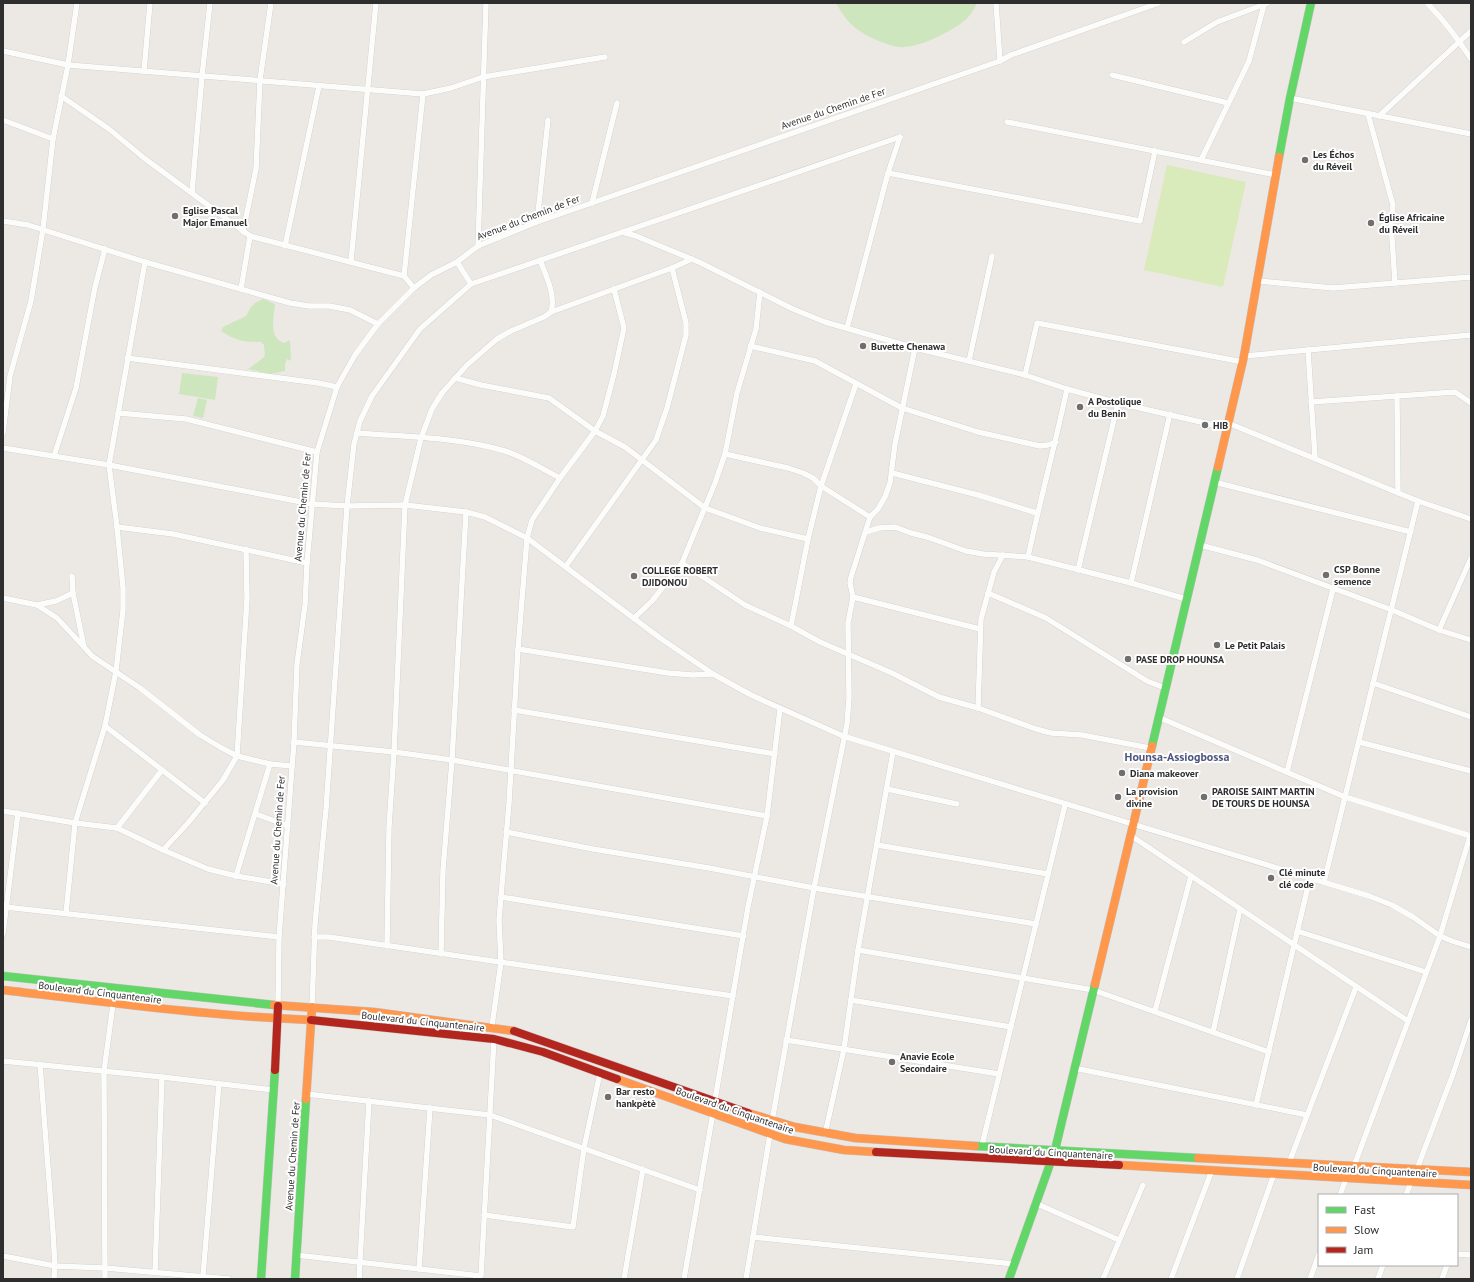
<svg xmlns="http://www.w3.org/2000/svg" width="1474" height="1282" viewBox="0 0 1474 1282" font-family="'PT Sans',sans-serif">
	<style>
		.green { fill: #cee6be }
		.pitch { fill: #d9eabb }
		.lines { fill: none; stroke-linecap: round; stroke-linejoin: round }
		.street-casing { stroke: #c5c4c5; stroke-width: 6 }
		.fast-casing { stroke: #c5c4c5; stroke-width: 9 }
		.slow-casing { stroke: #c5c4c5; stroke-width: 9 }
		.jam-casing { stroke: #c5c4c5; stroke-width: 9 }
		.street { stroke: #fcfcfb; stroke-width: 5.5 }
		.fast { stroke: #63d668; stroke-width: 8 }
		.slow { stroke: #ff974d; stroke-width: 8 }
		.jam { stroke: #b3261e; stroke-width: 8 }
		.poi-dot { fill: #706f6e; stroke: #fff; stroke-width: 1.5 }
		.labels { text-anchor: middle; stroke-width: 4; stroke-linejoin: round; paint-order: stroke }
		.street-label { font-size: 10px; fill: #2e2e2e; stroke: #fff }
		.poi-label { font-size: 10px; font-weight: bold; fill: #2e2e2e; stroke: #fff; text-anchor: start }
		.quarter-label { font-size: 12px; font-weight: bold; fill: #4d5680; stroke: #fff }
	</style>
	<rect width="100%" height="100%" fill="#ece8e4"/>
	<g class="green">
		<path d="M836,3H977C970,19 960,25 945,33C932,40 918,46 904,47C897,48 891,45 884,43C860,33 849,27 836,3Z"/>
		<path d="M263,299L275,304C274,317 268,338 284,343L290,340L291,361L287,359L285,364V371L270,374L248,369L258,362L265,356L264,345L261,342C244,342 236,341 221,331L223,327L246,316L251,307L255,303Z"/>
		<polygon points="182,373 218,377 215,400 179,394"/>
		<polygon points="198,398 207,400 203,418 193,416"/>
	</g>
	<polygon class="pitch" points="1167,165 1246,182 1223,287 1144,270"/>
	<g class="lines">
		<defs>
			<g id="street">
				<polyline points="996,3 1000,61"/>
				<path d="M1427,3C1444,20 1458,39 1471,59"/>
				<polyline points="1184,42 1217,22 1268,3"/>
				<polyline points="3,51 68,65 423,94 451,88 483,77 605,57"/>
				<polyline points="144,71 150,3"/>
				<polyline points="1112,75 1228,103"/>
				<polyline points="61,96 109,129 144,158 250,236 404,276 414,288"/>
				<polyline points="1290,98 1471,134"/>
				<polyline points="1368,114 1393,205 1391,223 1395,283"/>
				<polyline points="1379,116 1471,31"/>
				<polyline points="3,120 53,139"/>
				<polyline points="1007,122 1276,175"/>
				<polyline points="1201,160 1249,61 1264,5"/>
				<polyline points="888,173 1140,221 1155,151"/>
				<polyline points="192,192 202,76 210,3"/>
				<polyline points="592,203 617,103"/>
				<polyline points="3,221 28,225 145,262 290,303 309,306 329,306 350,310 378,324"/>
				<polyline points="537,222 548,120"/>
				<polyline points="243,232 256,169 260,80 271,3"/>
				<polyline points="622,232 636,236 701,263 793,309 825,322 915,348 1025,375 1067,389 1118,403 1227,428"/>
				<polyline points="285,246 319,86"/>
				<polyline points="478,246 486,3"/>
				<polyline points="351,261 376,3"/>
				<polyline points="457,262 471,284"/>
				<polyline points="404,276 423,94"/>
				<polyline points="1258,281 1333,288 1471,277"/>
				<polyline points="241,289 250,236"/>
				<polyline points="551,312 672,268 692,259"/>
				<polyline points="847,328 888,173 900,137"/>
				<polyline points="750,346 815,361 902,408 978,432 1040,446 1048,445 1056,442"/>
				<polyline points="1308,350 1315,458"/>
				<polyline points="1244,356 1471,335"/>
				<polyline points="127,358 318,383 337,387"/>
				<polyline points="969,361 992,256"/>
				<polyline points="1025,375 1037,323 1243,362"/>
				<polyline points="455,378 481,385 549,398 595,431 625,447 705,508 760,528 808,539"/>
				<polyline points="1397,396 1398,493"/>
				<polyline points="1311,402 1455,392 1471,403"/>
				<polyline points="118,413 186,419 317,452"/>
				<polyline points="1228,423 1418,501 1471,519"/>
				<polyline points="3,433 10,376 31,301 43,229 53,139 68,65 77,3"/>
				<path d="M357,433C406,437 458,437 505,451C524,457 542,469 560,478"/>
				<polyline points="3,448 109,465 312,504 347,506 405,505 466,512 485,517 527,538 660,638 713,674 751,695 843,736 1369,896 1392,905 1413,917 1440,936 1452,941 1471,947"/>
				<polyline points="725,454 788,468 803,473 813,478 821,486 870,517"/>
				<polyline points="54,456 76,388 95,287 105,249"/>
				<polyline points="892,473 978,495 1037,513"/>
				<polyline points="1214,482 1411,532"/>
				<polyline points="117,527 173,534 307,563"/>
				<polyline points="866,532 879,528 895,527 911,533 927,537 966,551 983,554 1028,557 1131,583 1186,599"/>
				<polyline points="1200,545 1257,560 1392,610 1439,630 1471,640"/>
				<path d="M1028,557C1040,501 1055,445 1067,389"/>
				<polyline points="682,563 745,605 791,626 820,642 892,673 939,697 978,708 1036,729 1051,733 1082,735 1150,748"/>
				<polyline points="566,566 656,440 667,408 686,335 686,323 672,268"/>
				<polyline points="1078,570 1118,403"/>
				<polyline points="72,576 73,593 84,647 92,656 140,688 200,735 220,747 237,756 270,764 292,766"/>
				<polyline points="1131,583 1170,414"/>
				<polyline points="988,593 1046,618 1147,681 1165,688"/>
				<polyline points="853,597 980,629"/>
				<polyline points="3,598 37,605 56,601 73,593"/>
				<polyline points="37,605 57,618 84,647"/>
				<polyline points="634,618 652,601 682,563 715,483 725,454 737,393 756,329 760,292"/>
				<polyline points="791,626 808,539 821,486 856,384"/>
				<polyline points="1439,630 1471,558"/>
				<polyline points="518,649 668,673 693,675 713,674"/>
				<polyline points="1373,683 1471,717"/>
				<polyline points="978,708 981,619 994,572 1003,555"/>
				<polyline points="514,710 775,754"/>
				<polyline points="1158,717 1345,797 1471,836"/>
				<polyline points="105,726 205,803"/>
				<polyline points="294,742 394,752 452,760 767,816"/>
				<polyline points="1359,742 1471,771"/>
				<polyline points="1287,772 1333,589"/>
				<polyline points="887,789 957,804"/>
				<polyline points="3,811 75,823 117,828 163,850 208,869 236,876 284,884"/>
				<polyline points="256,814 288,826"/>
				<polyline points="117,828 162,770"/>
				<polyline points="506,832 593,849 709,868 814,888 1036,924"/>
				<polyline points="1130,835 1408,1021"/>
				<polyline points="877,845 1048,874"/>
				<polyline points="163,850 188,823 223,780 237,756 247,599 246,549"/>
				<polyline points="236,876 270,764"/>
				<polyline points="1324,882 1418,501"/>
				<polyline points="501,897 744,936"/>
				<polyline points="5,907 279,937"/>
				<polyline points="66,913 75,823 105,726 116,671 123,610 123,588 117,527 109,465 145,262"/>
				<polyline points="1297,931 1426,972"/>
				<polyline points="3,934 18,813"/>
				<polyline points="314,937 329,937 733,996"/>
				<path d="M387,946L389,827L394,752L405,505L421,438L432,409L442,393L467,365L497,339L511,331L544,317L551,312C556,295 546,276 540,260"/>
				<polyline points="858,950 1093,990 1269,1052"/>
				<polyline points="441,954 443,870 452,760 466,512"/>
				<polyline points="851,1000 1011,1027"/>
				<polyline points="278,1006 279,937 294,742 297,664 305,605 307,563 317,452 337,387 355,355 378,324 414,288 431,275 457,262 478,246 537,222 1000,61 1011,55 1159,3"/>
				<polyline points="312,1007 315,924 326,809 347,506 354,444 360,421 372,396 420,329 471,284 900,137"/>
				<polyline points="1155,1011 1191,876"/>
				<polyline points="492,1026 501,962 499,920 509,803 518,649 527,538 532,520 560,478 595,431 603,416 614,374 624,328 614,289"/>
				<polyline points="1213,1032 1240,909"/>
				<polyline points="786,1040 999,1074"/>
				<polyline points="3,1061 162,1077 274,1090"/>
				<polyline points="40,1064 53,1232 55,1266 54,1279"/>
				<polyline points="1074,1068 1307,1115"/>
				<polyline points="306,1094 490,1115 700,1190"/>
				<polyline points="715,1100 748,907 767,816 780,709"/>
				<polyline points="1256,1105 1310,878"/>
				<polyline points="772,1121 814,888 847,724 849,698 848,623 853,597 850,583 851,577 870,517 878,509 885,497 890,483 895,444 915,348"/>
				<polyline points="825,1134 844,1049 858,950 893,752"/>
				<polyline points="982,1145 1065,805"/>
				<polyline points="1289,1163 1356,987"/>
				<polyline points="1354,1166 1440,936 1470,836"/>
				<polyline points="1417,1169 1453,1074 1471,1020"/>
				<polyline points="1340,1195 1346,1179"/>
				<polyline points="1406,1195 1411,1182"/>
				<polyline points="1035,1203 1119,1240"/>
				<polyline points="484,1215 573,1227 584,1148 600,1073"/>
				<polyline points="753,1237 1014,1264"/>
				<polyline points="1457,1254 1471,1255"/>
				<polyline points="296,1255 481,1276 494,1039"/>
				<polyline points="3,1256 55,1266 105,1268 229,1279"/>
				<polyline points="419,1269 430,1108"/>
				<polyline points="155,1272 162,1077"/>
				<polyline points="203,1276 219,1083"/>
				<polyline points="105,1279 104,1071 113,1004"/>
				<polyline points="359,1279 369,1101"/>
				<polyline points="624,1279 643,1169"/>
				<polyline points="684,1279 713,1113"/>
				<polyline points="746,1279 770,1134"/>
				<polyline points="1103,1279 1143,1185"/>
				<polyline points="1171,1279 1212,1170"/>
				<polyline points="1237,1279 1274,1174"/>
				<polyline points="1310,1279 1319,1254"/>
				<polyline points="1378,1279 1383,1265"/>
				<polyline points="1442,1279 1447,1265"/>
			</g>
			<g id="fast">
				<polyline points="1279,157 1290,98 1311,3"/>
				<polyline points="1152,746 1218,467"/>
				<polyline points="3,976 274,1005"/>
				<polyline points="975,1146 1198,1158"/>
				<polyline points="261,1279 275,1070"/>
				<polyline points="295,1279 306,1099"/>
				<polyline points="1009,1279 1055,1150 1095,984"/>
			</g>
			<g id="slow">
				<polyline points="1218,467 1244,356 1279,157"/>
				<polyline points="1095,984 1152,746"/>
				<path d="M3,990C106,1002 208,1016 311,1020"/>
				<polyline points="274,1005 374,1012 514,1031"/>
				<polyline points="617,1079 785,1139 844,1150 876,1152"/>
				<polyline points="306,1099 312,1007"/>
				<polyline points="748,1113 795,1127 855,1138 975,1146"/>
				<polyline points="1198,1158 1471,1172"/>
				<polyline points="1119,1165 1471,1185"/>
			</g>
			<g id="jam">
				<polyline points="311,1020 494,1039 543,1052 617,1079"/>
				<polyline points="514,1031 748,1113"/>
				<polyline points="275,1070 278,1006"/>
				<polyline points="876,1152 1119,1165"/>
			</g>
		</defs>
		<use href="#street" class="street-casing"/>
		<use href="#fast" class="fast-casing"/>
		<use href="#slow" class="slow-casing"/>
		<use href="#jam" class="jam-casing"/>
		<use href="#street" class="street"/>
		<use href="#fast" class="fast"/>
		<use href="#slow" class="slow"/>
		<use href="#jam" class="jam"/>
	</g>
	<g class="poi-dot">
		<circle cx="1305" cy="160" r="4"/>
		<circle cx="175" cy="216" r="4"/>
		<circle cx="1371" cy="223" r="4"/>
		<circle cx="863" cy="346" r="4"/>
		<circle cx="1080" cy="407" r="4"/>
		<circle cx="1205" cy="425" r="4"/>
		<circle cx="1326" cy="575" r="4"/>
		<circle cx="634" cy="576" r="4"/>
		<circle cx="1217" cy="645" r="4"/>
		<circle cx="1128" cy="659" r="4"/>
		<circle cx="1122" cy="773" r="4"/>
		<circle cx="1118" cy="797" r="4"/>
		<circle cx="1204" cy="797" r="4"/>
		<circle cx="1271" cy="878" r="4"/>
		<circle cx="892" cy="1062" r="4"/>
		<circle cx="608" cy="1097" r="4"/>
	</g>
	<g class="labels">
		<g class="street-label">
			<text transform="translate(833 108) rotate(-19)" y="4">Avenue du Chemin de Fer</text>
			<text transform="translate(528 217) rotate(-21)" y="4">Avenue du Chemin de Fer</text>
			<text transform="translate(302 507) rotate(-85)" y="4">Avenue du Chemin de Fer</text>
			<text transform="translate(277 830) rotate(-86)" y="4">Avenue du Chemin de Fer</text>
			<text transform="translate(100 992) rotate(7)" y="4">Boulevard du Cinquantenaire</text>
			<text transform="translate(423 1021) rotate(6)" y="4">Boulevard du Cinquantenaire</text>
			<text transform="translate(735 1110) rotate(19)" y="4">Boulevard du Cinquantenaire</text>
			<text transform="translate(1051 1152) rotate(3)" y="4">Boulevard du Cinquantenaire</text>
			<text transform="translate(292 1156) rotate(-86)" y="4">Avenue du Chemin de Fer</text>
			<text transform="translate(1375 1170) rotate(3)" y="4">Boulevard du Cinquantenaire</text>
		</g>
		<g class="poi-label">
			<text x="1313" y="158">Les Échos<tspan x="1313" dy="12">du Réveil</tspan></text>
			<text x="183" y="214">Eglise Pascal<tspan x="183" dy="12">Major Emanuel</tspan></text>
			<text x="1379" y="221">Église Africaine<tspan x="1379" dy="12">du Réveil</tspan></text>
			<text x="871" y="350">Buvette Chenawa</text>
			<text x="1088" y="405">A Postolique<tspan x="1088" dy="12">du Benin</tspan></text>
			<text x="1213" y="429">HIB</text>
			<text x="1334" y="573">CSP Bonne<tspan x="1334" dy="12">semence</tspan></text>
			<text x="642" y="574">COLLEGE ROBERT<tspan x="642" dy="12">DJIDONOU</tspan></text>
			<text x="1225" y="649">Le Petit Palais</text>
			<text x="1136" y="663">PASE DROP HOUNSA</text>
			<text x="1130" y="777">Diana makeover</text>
			<text x="1126" y="795">La provision<tspan x="1126" dy="12">divine</tspan></text>
			<text x="1212" y="795">PAROISE SAINT MARTIN<tspan x="1212" dy="12">DE TOURS DE HOUNSA</tspan></text>
			<text x="1279" y="876">Clé minute<tspan x="1279" dy="12">clé code</tspan></text>
			<text x="900" y="1060">Anavie Ecole<tspan x="900" dy="12">Secondaire</tspan></text>
			<text x="616" y="1095">Bar resto<tspan x="616" dy="12">hankpètè</tspan></text>
		</g>
		<g class="quarter-label">
			<text x="1177" y="761">Hounsa-Assiogbossa</text>
		</g>
	</g>
	<rect width="1474" height="1282" fill="none" stroke="#2e2e2e" stroke-width="8"/>
	<rect x="1318" y="1194" width="140" height="72" fill="#ffffff" stroke="#ababab"/>
	<rect x="1326" y="1207" width="20" height="6" fill="#63d668" stroke="#ababab"/>
	<text x="1354" y="1214" font-size="12" fill="#2e2e2e">Fast</text>
	<rect x="1326" y="1227" width="20" height="6" fill="#ff974d" stroke="#ababab"/>
	<text x="1354" y="1234" font-size="12" fill="#2e2e2e">Slow</text>
	<rect x="1326" y="1247" width="20" height="6" fill="#b3261e" stroke="#ababab"/>
	<text x="1354" y="1254" font-size="12" fill="#2e2e2e">Jam</text>
</svg>
